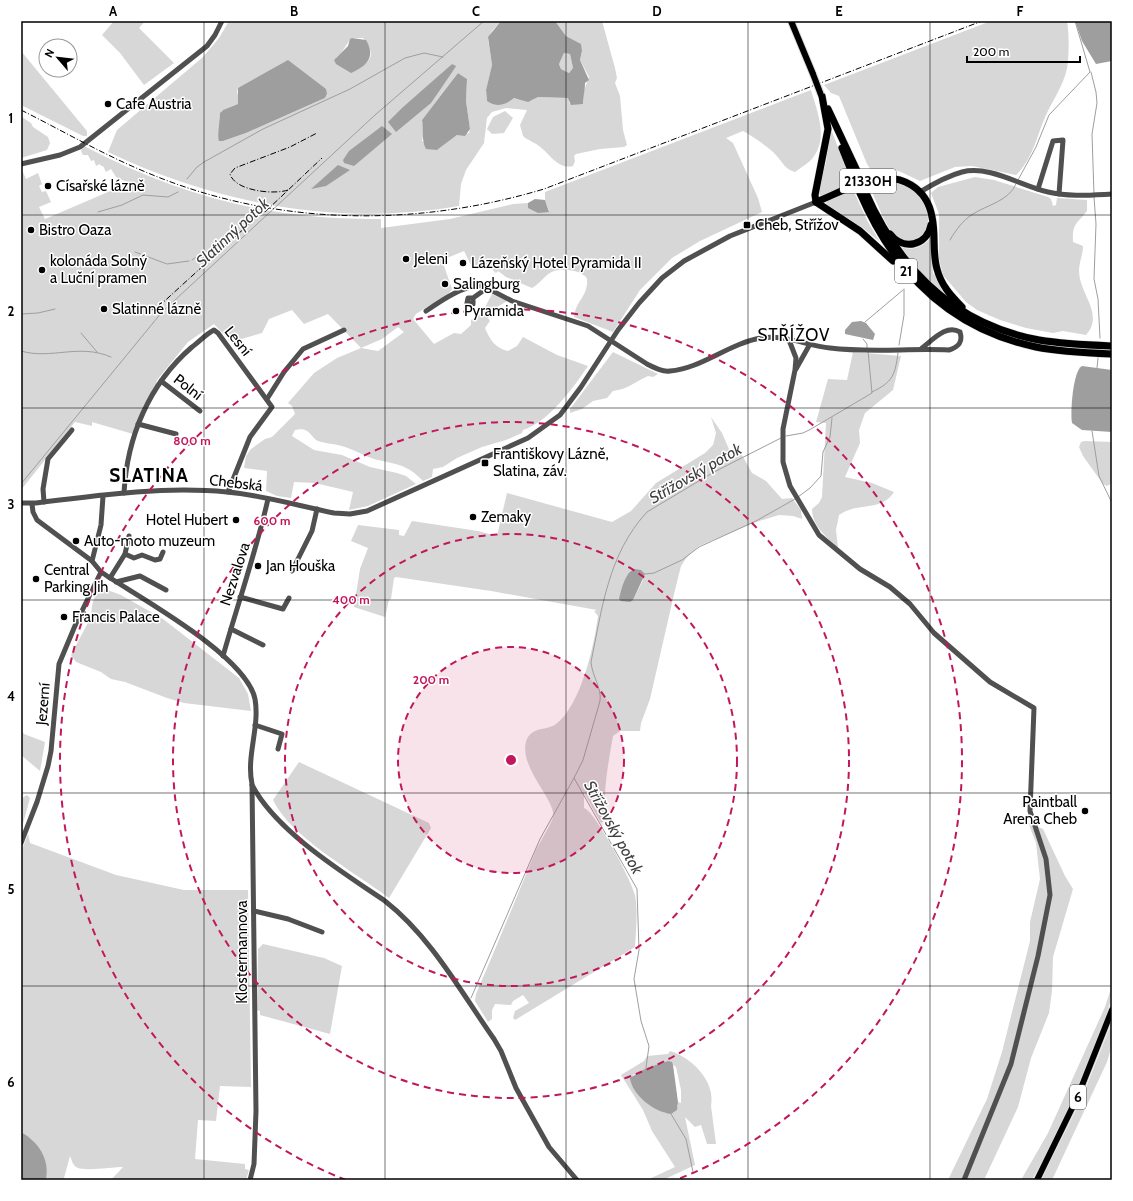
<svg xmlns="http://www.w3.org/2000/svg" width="1133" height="1201" viewBox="0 0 1133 1201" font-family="Cabin,sans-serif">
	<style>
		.green { fill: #d7d7d7; fill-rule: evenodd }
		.water { fill: #9e9e9e; fill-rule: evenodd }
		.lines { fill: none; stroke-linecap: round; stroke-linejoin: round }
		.stream { stroke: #9e9e9e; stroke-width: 1 }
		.major-casing { stroke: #dbdbdb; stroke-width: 8 }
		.highway-casing { stroke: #dbdbdb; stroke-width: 8 }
		.minor { stroke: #505050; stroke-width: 5 }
		.major { stroke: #000; stroke-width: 6 }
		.highway { stroke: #000; stroke-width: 7 }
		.rail { stroke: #000; stroke-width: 1; stroke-dasharray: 6 2 1 2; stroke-linecap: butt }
		.major-bridge-casing { stroke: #dbdbdb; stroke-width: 8; stroke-linecap: butt }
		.highway-bridge-casing { stroke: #dbdbdb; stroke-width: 8; stroke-linecap: butt }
		.major-bridge { stroke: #000; stroke-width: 6 }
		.highway-bridge { stroke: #000; stroke-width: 7 }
		.grid { fill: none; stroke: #000; stroke-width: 1; stroke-opacity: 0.55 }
		.ring { fill: none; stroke: #c2185b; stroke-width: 2; stroke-dasharray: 7 5 }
		.poi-dot { fill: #000; stroke: #fff; stroke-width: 1.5 }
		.labels { text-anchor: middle; stroke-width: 3; stroke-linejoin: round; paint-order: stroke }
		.shield { fill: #fff; stroke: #4c4c4c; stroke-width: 1 }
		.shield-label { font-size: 14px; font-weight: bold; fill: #000 }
		.poi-label { font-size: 15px; fill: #000; stroke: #fff; text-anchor: start }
		.street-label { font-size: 15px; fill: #000; stroke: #fff }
		.water-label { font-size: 16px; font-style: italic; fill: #3f3f3f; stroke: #fff }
		.quarter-label { font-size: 17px; letter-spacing: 1px; fill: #000; stroke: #fff }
		.district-label { font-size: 19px; font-weight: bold; letter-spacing: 1px; fill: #000; stroke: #fff }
		.centre { fill: #c2185b; stroke: #fff; stroke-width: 2 }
		.ring-label { font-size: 12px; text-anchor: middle; font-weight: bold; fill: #c2185b; stroke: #fff; stroke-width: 3; stroke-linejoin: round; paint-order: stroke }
		.neatline { fill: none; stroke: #000; stroke-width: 1.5 }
		.grid-label { font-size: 13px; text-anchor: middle; font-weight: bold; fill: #000 }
	</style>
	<rect width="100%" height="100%" fill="#fff"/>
	<g class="green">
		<polygon points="114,21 145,21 139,28 174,63 144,85 120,53 102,35"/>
		<path d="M229,21H501L492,31L488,39L492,65L486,90L487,101C496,108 506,105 514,98L530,101L538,97L568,98L570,99L569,103L583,102L582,95L589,77L580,60L582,51L579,43L566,36L555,21H602L615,68L617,78L615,83L620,96L623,130L627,145L624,147L600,149L576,154L574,156L575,161L573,166C558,170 549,153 539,146C534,142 527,140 523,136L520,125L527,110L506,108L492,112L487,118L484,143L466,170L461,184L459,206C339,227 217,204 108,152L117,130L203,57L219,38ZM352,38H363C378,56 370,62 353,72L336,58C344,52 346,43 352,38ZM452,64L455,68L446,80L389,124V122ZM458,73L467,79L466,101L470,129L469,133L457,135L437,150L422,141L424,131L422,120ZM245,86L327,94L325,98L246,133L223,141L221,111L238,104L240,101L237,92L238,88Z"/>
		<path d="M991,21H1067C1069,34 1069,48 1068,61C1067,80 1054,98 1046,115C1037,135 1033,159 1016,175L972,166L955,167L920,181L901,172L891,169L871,170L867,164L839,96L831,93L824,85Z"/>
		<polygon points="21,51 87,131 87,136 83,136 21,105"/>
		<polygon points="564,53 570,54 573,68 569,73 561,69 559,64"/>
		<path d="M811,90C817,111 828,136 814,156C810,163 801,167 795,172C785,169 783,163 776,155C771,149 751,135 743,131L726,138L733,143L758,198L762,212L700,241L672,258L640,290L613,332L574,317C575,304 584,298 586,289C587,286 588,280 586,277C580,270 562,268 554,271C545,274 540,284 532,288L506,277L498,271L496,273L490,267H485L483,264L477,266L471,265L464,251L442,260L452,289L449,293L416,314L413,319L434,344L454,333L461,334L471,325V320L482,313L492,294L507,301L489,312L488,318L490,321L485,328C490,340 495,348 508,351L517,346L523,337L557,355L588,366C573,388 549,422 523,430L522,433L506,440L482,447L457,458L443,467L433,469L432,477L423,481C407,464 395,464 374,459C364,456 355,450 345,447C337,444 327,444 318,441C310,437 310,426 295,430L292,436L314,450L342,455L370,467L397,473L406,476L416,484L368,506L349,510L353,492L315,483L294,482L291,498L277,496L266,491L267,471L244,468L246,456L251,449L265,439L272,437L295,414L292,406L288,403L314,373L337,358L361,348L328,314L304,324L292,310L269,319L262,333L231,342L214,324L188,342L157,380L156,385L144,404L133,434L92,422V426L75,422L21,490V168L26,179L38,173L42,184L39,186L42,192L46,191L51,202L39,207L45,219L129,183L116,177L111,169L106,172L103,166H101L100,164L96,166L94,160L91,161L88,155H83L81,151L84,146C182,197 271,220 381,219V228L450,219L513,204L528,203V208L549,211L545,200V192ZM398,327L404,332L378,351L361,348L382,339Z"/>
		<polygon points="505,111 513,118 504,133 492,134 487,129 493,117"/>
		<polygon points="22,117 31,123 33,127 48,137 50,143 47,150 21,158"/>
		<polygon points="831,129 852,184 822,197 819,194 818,191 826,162"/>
		<path d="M975,177L994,180L1048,197L1051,199L1053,206L1056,205L1057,198L1087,200V211C1077,224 1072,223 1073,242L1083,246C1083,254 1079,263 1079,271C1079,294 1105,314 1086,335L1063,331L1053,333L1026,328L1000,320L977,310L966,302L943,275L939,259V214L931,193L938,187Z"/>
		<path d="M880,181C890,181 899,182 907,186C928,197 941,238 909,241C905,241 899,239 895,236C884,224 878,204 871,190L870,184Z"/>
		<polygon points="853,190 868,222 880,242 863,228 826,204 827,201"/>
		<path d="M930,239L933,273L949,297L923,276L898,246C910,251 920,249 930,239Z"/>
		<path d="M613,352L658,374L653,377L648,376C635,382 628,389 613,391L607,398L593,401L582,409L570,413V409Z"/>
		<path d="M853,352L901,356L893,390L865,413L859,430L860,443L845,477L872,483L894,492C882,512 856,502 839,515L836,530L838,548C827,537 812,526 812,509L819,503L822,497L826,423L816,422L828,379L847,380Z"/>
		<path d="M711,417L722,433L732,456L742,455L752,473L766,481L782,499L792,498L801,510L802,519L793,516L779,515L756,522L699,546L687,557L681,566L675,590L650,699L641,723L640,731H620L613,736C608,764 603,791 605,820L601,823L584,793V808C595,811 632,881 635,895C638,911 636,930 635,947L515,1020L513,1018L515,1011L529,1003L523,995L513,1001L511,1005L495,1004L492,1010V1019L488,1022L475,1001L476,994C496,948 515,901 534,855C538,844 551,825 553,817C557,801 516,765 527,739C533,726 547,731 556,724C581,705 594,646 598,616L594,611L597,610L491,591L396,577L394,578L391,599L389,600L385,617L354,607L360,569L368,548L351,541L358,525L399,530V535L404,536L412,521L478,531L497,536L507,493L612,522L631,511L656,483L705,453L713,445L716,433ZM631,570L643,580L633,600L620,596Z"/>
		<polygon points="1085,441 1112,442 1112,483 1107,486 1103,484 1083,456 1079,447 1081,442"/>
		<path d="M102,588L121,595L163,619L239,678L248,694L251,711L184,703L167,698L125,682L111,679L101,672L76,662L71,655L92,615C90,606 95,593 102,588Z"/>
		<polygon points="21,729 24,734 45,742 40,771 21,755"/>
		<path d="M299,762L429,823L431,828L389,898C355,872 291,838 273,800Z"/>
		<polygon points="27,795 30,798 21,831 21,802 22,798"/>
		<polygon points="1028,822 1043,829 1065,876 1073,889 1053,957 1052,991 1049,1013 1031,1058 1018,1107 984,1180 948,1180 987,1099 1002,1052 1030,941 1030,922 1040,879 1036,843"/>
		<path d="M28,834L30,843L116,875L184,890H248L251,1087L220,1086L216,1121L198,1120L195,1159L245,1164V1169L249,1170L246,1180H111L123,1167C113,1167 83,1172 76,1167C72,1164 72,1160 70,1156L64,1178L66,1180H46C50,1160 38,1142 21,1132V852Z"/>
		<polygon points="263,944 324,958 342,966 330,1034 260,1015 260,1011 257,1010 258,949"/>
		<path d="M1112,985C1112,1006 1103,1025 1095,1044C1077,1091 1056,1136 1032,1180H1021L1048,1133L1105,1007Z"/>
		<polygon points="1112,1022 1112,1045 1107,1062 1052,1180 1041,1180 1081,1100"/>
		<path d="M670,1051C691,1057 716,1081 711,1106L716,1144H707L701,1125L695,1127L685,1117L695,1165L663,1180H647L675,1167L652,1131L643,1110L621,1075L644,1061L647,1056L668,1054ZM668,1061L676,1067L681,1090V1103L678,1102V1107L666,1113C649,1108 641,1097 631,1082L633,1075L646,1068Z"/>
	</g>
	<g class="water">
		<path d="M501,21H555L566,36L581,44L582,51L580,60L589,80L585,83C585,91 583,96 583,104L571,105L568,98L538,97L528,102L514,98C506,105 496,108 487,101L486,90L492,65L488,37ZM564,53L570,54L573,68L569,73L561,69L559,64Z"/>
		<polygon points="1075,21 1112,21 1112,61 1096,64 1082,41"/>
		<path d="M352,38L366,40C376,57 367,66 351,73L336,64L334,60L348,46L350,39Z"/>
		<path d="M288,60L326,89L327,94L325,98L246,133L223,141H219C217,136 220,121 220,113L223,110L238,104V88Z"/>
		<polygon points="452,64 456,66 455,68 431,103 396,132 388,122 402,108"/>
		<path d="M458,73L467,79L466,101L470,129L465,136L457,135L437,150L426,149C421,140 424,130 422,120Z"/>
		<polygon points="382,126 392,134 354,166 344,163 343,160 349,151"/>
		<polygon points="338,165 350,170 326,186 311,189"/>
		<polygon points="535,199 545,200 549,212 538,213 528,208 528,203"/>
		<polygon points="861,321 866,323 875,334 873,340 845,334 845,330 852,322"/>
		<path d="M1082,366L1112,370V432L1082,430L1072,423C1070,413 1073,370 1082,366Z"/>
		<path d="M634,569L641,570L645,574L633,600L630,602L621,601L619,599C621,590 625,573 634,569Z"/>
		<path d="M668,1061L672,1062L673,1065L678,1102L677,1110L671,1114C654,1112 632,1095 630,1078L646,1068Z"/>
		<path d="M21,1132C39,1142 50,1160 46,1180H21Z"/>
	</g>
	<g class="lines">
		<g class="stream">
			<polyline points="1091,72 1096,92 1097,103 1092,134 1094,194"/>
			<polyline points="187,179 197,167 204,162 263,129 350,89 405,58 424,53 443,57"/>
			<polyline points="1018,180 1036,147 1049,115 1090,72 1075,21"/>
			<polyline points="1094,197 1096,224 1094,279 1098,299 1100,338"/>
			<polyline points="98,212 122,205 143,195 168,197 178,192"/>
			<path d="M950,240C956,230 962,221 973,214C987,205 1009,201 1016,184"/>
			<polyline points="135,252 167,264 189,261"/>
			<polyline points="192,260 202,253"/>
			<polyline points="21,314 38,313 55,309"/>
			<polyline points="865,322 903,290"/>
			<polyline points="81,333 97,352"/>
			<polyline points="863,339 867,344 867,348"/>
			<polyline points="899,345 904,315 904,289"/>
			<path d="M21,351C51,360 79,343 111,357"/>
			<polyline points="1097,368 1098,358"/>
			<path d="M872,392C893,382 895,375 898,353"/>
			<polyline points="1092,431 1099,476 1112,503"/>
			<polyline points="786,436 803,433 811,429 872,393 868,351"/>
			<polyline points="21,484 162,312 375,115 484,21"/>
			<polyline points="798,497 810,488 821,476 823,452 830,437 832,418"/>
			<polyline points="645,574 654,573 682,560 699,547 756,521 795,499"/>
			<polyline points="471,998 540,839 574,778"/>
			<path d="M646,1068L649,1046L641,1021L634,979L639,950L637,889L574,778L583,760L600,701C602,688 592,676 591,662C602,609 608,554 647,512L714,472L781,438"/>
			<polyline points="671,1114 686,1139 693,1172"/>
		</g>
		<defs>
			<g id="major">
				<polyline points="791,21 813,74"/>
				<polyline points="1037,1180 1077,1098 1112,1010"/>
			</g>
			<g id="highway">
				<polyline points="828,109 859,175"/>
				<polyline points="842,148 854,178"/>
				<path d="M865,191C899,269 953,324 1039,340C1063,344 1088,345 1112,346"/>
				<path d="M860,193C894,272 950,329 1036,347C1061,352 1087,353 1112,354"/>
				<path d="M816,202C834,195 853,184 873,180C901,173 927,188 932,217C936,234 932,252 937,269C941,285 951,296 962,307"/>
				<polyline points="816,202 860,231 893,261"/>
				<polyline points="816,202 815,195 828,129 822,96"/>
				<path d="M890,234C903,251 927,246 931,225"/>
			</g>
		</defs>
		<use href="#major" class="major-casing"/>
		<use href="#highway" class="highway-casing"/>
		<g class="minor">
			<polyline points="21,164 60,155 80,147 207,46 215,35 222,21"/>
			<polyline points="1038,189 1053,141 1063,140 1059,194"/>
			<path d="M920,192C933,184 947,176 962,172C990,165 1021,186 1048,192C1069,197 1091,195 1112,194"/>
			<polyline points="473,298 473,304 467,303 468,298 473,298 487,288"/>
			<path d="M426,311C439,302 466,283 483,286L512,301L588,326L647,364C655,368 662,372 670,371C700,369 730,343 761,338C784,334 808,346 830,348C870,353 910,348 949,350C959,347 963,342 960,332C946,324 933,340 922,348"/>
			<polyline points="789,340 796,358 795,370 783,429 783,462 790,486 819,535 860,569 890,587 910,604 934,633 990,682 1034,708 1030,811 1046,859 1050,895 1038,956 1011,1064 964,1180"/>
			<polyline points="796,369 810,344"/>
			<polyline points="161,381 200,411"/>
			<polyline points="267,399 284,372 303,349 344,330"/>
			<polyline points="138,424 176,434"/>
			<path d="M124,493C127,437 149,384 192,347C199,342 206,334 214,330L218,333L272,407L250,437L228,492"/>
			<polyline points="44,502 43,489 48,459 72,430"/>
			<path d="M21,503H36C99,495 164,486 227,492C263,495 299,506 334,513L350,514L367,511L528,438L560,415L581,387L618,330L639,303L662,278L684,261L730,236L816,202"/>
			<path d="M32,504L33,512L37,520L92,561L101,572C138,597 246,655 255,699C260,727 246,756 252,784L256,1111L254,1164L250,1180"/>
			<polyline points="125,554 129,536"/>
			<polyline points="92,561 101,525 103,496"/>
			<polyline points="292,571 312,531 317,509"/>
			<polyline points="110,578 125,554 134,558 142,555 155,560 160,559 163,552"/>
			<polyline points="116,582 140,576 166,590"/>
			<polyline points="240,597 283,609 289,598"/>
			<polyline points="231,629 263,645"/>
			<path d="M223,656C238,603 256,552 268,499"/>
			<polyline points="255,725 282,734 278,749"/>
			<path d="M252,785C276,831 342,872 385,901C431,937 461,992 494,1039L501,1051L516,1088L549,1147L577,1180"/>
			<polyline points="21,843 37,802 48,766 51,751 59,664 77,621 101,572"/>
			<polyline points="254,911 288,919 322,932"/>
		</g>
		<use href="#major" class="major"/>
		<use href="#highway" class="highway"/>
		<g class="rail">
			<path d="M21,110C63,131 104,155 148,173C274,226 414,228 544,189L982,21"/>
			<path d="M288,190C274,195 235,191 230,174L235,168L290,147L317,133"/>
			<polyline points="126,309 151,310 158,307 260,214 266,211 322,158"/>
		</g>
		<defs>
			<polyline id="major-bridge" points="813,74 821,95"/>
			<g id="highway-bridge">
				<polyline points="859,175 867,191"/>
				<polyline points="854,178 860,193"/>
			</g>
		</defs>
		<use href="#major-bridge" class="major-bridge-casing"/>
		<use href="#highway-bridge" class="highway-bridge-casing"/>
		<use href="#major-bridge" class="major-bridge"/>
		<use href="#highway-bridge" class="highway-bridge"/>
	</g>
	<path class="grid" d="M204,21V1180M385,21V1180M566,21V1180M748,21V1180M930,21V1180M21,215H1112M21,408H1112M21,600H1112M21,793H1112M21,986H1112"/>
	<circle cx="511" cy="760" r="113" fill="#c2185b" fill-opacity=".12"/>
	<g class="ring">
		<circle cx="511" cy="760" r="113"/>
		<circle cx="511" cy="760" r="226"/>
		<circle cx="511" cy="760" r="338"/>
		<path d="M346 1180A451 451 0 1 1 676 1180"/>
	</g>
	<g class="poi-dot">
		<circle cx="108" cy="104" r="4"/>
		<circle cx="48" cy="186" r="4"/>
		<rect x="743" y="221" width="8" height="8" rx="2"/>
		<circle cx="31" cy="230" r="4"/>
		<circle cx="406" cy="259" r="4"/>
		<circle cx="463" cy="263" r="4"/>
		<circle cx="42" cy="270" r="4"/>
		<circle cx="445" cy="284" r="4"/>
		<circle cx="104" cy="309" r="4"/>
		<circle cx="456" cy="311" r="4"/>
		<rect x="481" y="459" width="8" height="8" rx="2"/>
		<circle cx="473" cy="517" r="4"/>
		<circle cx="236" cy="520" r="4"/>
		<circle cx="76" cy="541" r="4"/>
		<circle cx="258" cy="566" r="4"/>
		<circle cx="36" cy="579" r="4"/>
		<circle cx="64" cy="617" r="4"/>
		<circle cx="1085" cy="811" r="4"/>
	</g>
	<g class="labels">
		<g class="shield">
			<rect x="840" y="169" width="56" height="24" rx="3"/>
			<rect x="895" y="259" width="22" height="24" rx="3"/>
			<rect x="1070" y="1085" width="16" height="24" rx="3"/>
		</g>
		<g class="shield-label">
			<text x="868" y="186">21330H</text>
			<text x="906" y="276">21</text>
			<text x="1078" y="1102">6</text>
		</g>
		<g class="poi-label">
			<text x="116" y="109">Cafe Austria</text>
			<text x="56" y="191">Císařské lázně</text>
			<text x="755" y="230">Cheb, Střížov</text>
			<text x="39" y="235">Bistro Oaza</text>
			<text x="414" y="264">Jeleni</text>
			<text x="50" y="266">kolonáda Solný<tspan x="50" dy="17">a Luční pramen</tspan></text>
			<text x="471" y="268">Lázeňský Hotel Pyramida II</text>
			<text x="453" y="289">Salingburg</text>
			<text x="112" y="314">Slatinné lázně</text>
			<text x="464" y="316">Pyramida</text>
			<text x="493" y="459">Františkovy Lázně,<tspan x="493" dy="17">Slatina, záv.</tspan></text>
			<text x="481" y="522">Zemaky</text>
			<text x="228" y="525" text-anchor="end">Hotel Hubert</text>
			<text x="84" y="546">Auto-moto muzeum</text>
			<text x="266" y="571">Jan Houška</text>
			<text x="44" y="575">Central<tspan x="44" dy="17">Parking Jih</tspan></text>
			<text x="72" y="622">Francis Palace</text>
			<text x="1077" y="807" text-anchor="end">Paintball<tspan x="1077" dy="17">Arena Cheb</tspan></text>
		</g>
		<g class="street-label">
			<text transform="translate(238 341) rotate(51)" y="5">Lesní</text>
			<text transform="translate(188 387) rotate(38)" y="5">Polní</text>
			<text transform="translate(236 483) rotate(7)" y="5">Chebská</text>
			<text transform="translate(235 574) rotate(-72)" y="5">Nezvalova</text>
			<text transform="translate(43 704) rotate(-85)" y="5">Jezerní</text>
			<text transform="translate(242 952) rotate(-90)" y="5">Klostermannova</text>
		</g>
		<g class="water-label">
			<text transform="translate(232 232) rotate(-43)" y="6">Slatinný potok</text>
			<text transform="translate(695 473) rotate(-30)" y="6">Střížovský potok</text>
			<text transform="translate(614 827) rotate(61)" y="6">Střížovský potok</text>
		</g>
		<g class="quarter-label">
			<text x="794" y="341">STŘÍŽOV</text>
		</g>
		<g class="district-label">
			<text x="149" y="482">SLATINA</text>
		</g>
	</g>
	<circle cx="511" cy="760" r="6" class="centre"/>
	<g class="ring-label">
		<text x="192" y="445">800 m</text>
		<text x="272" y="525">600 m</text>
		<text x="351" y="604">400 m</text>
		<text x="431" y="684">200 m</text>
	</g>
	<rect width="1133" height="1201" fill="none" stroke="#ffffff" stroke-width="44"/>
	<g transform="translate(58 58) rotate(298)"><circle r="19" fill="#ffffff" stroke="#999999"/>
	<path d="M0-3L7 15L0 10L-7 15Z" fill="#000000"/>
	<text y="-6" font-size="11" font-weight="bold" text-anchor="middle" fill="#000000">N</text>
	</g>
	<path d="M967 56v6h113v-6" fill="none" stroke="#000000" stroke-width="2"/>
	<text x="973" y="56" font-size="12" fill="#000000" stroke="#ffffff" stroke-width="3" paint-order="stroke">200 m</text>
	<rect x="22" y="22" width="1089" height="1157" class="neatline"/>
	<g class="grid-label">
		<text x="113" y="16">A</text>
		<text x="294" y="16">B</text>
		<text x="476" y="16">C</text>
		<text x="657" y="16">D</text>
		<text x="839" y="16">E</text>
		<text x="1020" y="16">F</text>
		<text x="11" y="123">1</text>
		<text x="11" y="316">2</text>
		<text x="11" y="509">3</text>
		<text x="11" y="701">4</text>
		<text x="11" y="894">5</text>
		<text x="11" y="1087">6</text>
	</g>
</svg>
